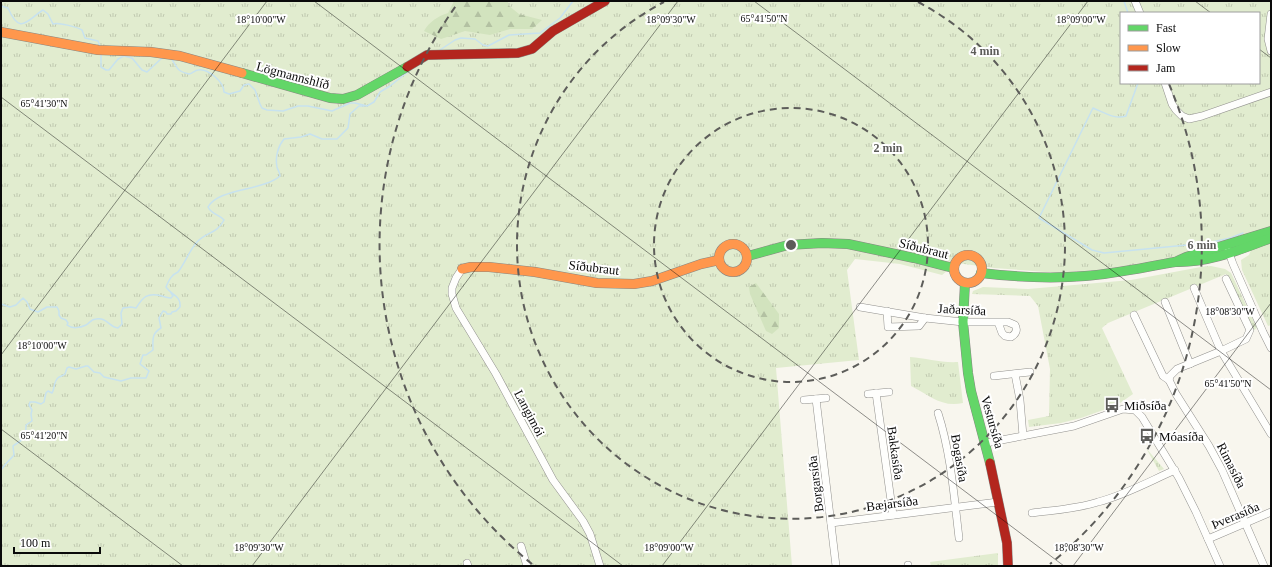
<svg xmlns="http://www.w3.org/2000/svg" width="1272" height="567" viewBox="0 0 1272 567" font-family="Georgia,serif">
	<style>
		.grass { fill: url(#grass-tufts); fill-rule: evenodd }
		.forest { fill: url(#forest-firs) }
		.park { fill: #e1eccf }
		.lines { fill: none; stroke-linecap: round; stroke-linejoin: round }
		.stream { stroke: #c7e2ef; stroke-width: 1.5 }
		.street-casing { stroke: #91908d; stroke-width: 8 }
		.fast-casing { stroke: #888783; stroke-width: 10 }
		.slow-casing { stroke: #888783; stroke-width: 10 }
		.jam-casing { stroke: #888783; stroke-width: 10 }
		.street { stroke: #fefefc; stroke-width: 7 }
		.fast { stroke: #63d668; stroke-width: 9 }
		.slow { stroke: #ff974d; stroke-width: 9 }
		.jam { stroke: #b3261e; stroke-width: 9 }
		.ticks { fill: none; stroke: #0a0a0a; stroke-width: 1; stroke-opacity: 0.45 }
		.ring { fill: none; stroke: #5d5d5a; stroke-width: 2; stroke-dasharray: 7 5 }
		.labels { text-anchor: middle; stroke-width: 4; stroke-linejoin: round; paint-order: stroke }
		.street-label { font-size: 13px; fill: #0a0a0a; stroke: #fff }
		.poi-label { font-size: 13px; fill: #0a0a0a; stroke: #fff; text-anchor: start }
		.ticks-label { font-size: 10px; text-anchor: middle; fill: #0a0a0a; stroke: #fff; stroke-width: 4; stroke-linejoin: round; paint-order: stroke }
		.centre { fill: #5d5d5a; stroke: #fff; stroke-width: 2 }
		.ring-label { font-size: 12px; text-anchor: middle; font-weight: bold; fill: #5d5d5a; stroke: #fff; stroke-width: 4; stroke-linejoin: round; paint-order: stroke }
	</style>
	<defs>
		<pattern id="grass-tufts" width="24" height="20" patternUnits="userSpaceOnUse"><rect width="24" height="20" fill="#e1eccf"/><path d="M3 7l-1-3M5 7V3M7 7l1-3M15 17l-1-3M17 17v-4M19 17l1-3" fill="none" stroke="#c0c9b0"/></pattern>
		<pattern id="forest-firs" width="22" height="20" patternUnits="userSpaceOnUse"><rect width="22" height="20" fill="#d2e3be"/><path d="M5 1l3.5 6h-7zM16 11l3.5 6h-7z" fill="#b3c1a2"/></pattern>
	</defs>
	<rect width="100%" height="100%" fill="#f8f6ee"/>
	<g class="grass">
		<path d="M1,1H1271V227L1161,261L1109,269L1059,273L994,268L957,263L942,275L900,264L855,259L847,270L859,360L776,368L792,566H1ZM1121,13H1259V83H1121Z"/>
		<polygon points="1271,239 1271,325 1268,326 1242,270 1241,260 1249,255 1252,247"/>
		<polygon points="1211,266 1225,269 1231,273 1257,328 1253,331 1226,274 1108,323 1102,328 1133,394 1120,403 1116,402 1110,405 1109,408 1081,418 1061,423 1029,427 1028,420 1049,416 1050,369 1038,306 1030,296 972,294 973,291 983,287 1028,289 1131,280 1201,267"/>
		<path d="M910,357C926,358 941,363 958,362L963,403C942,408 929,395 911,386Z"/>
		<polygon points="1146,448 1164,469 1159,471"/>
		<polygon points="998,553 998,566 931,566 930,562"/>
	</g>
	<g class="forest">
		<path d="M454,1H508V5L519,14L542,20L532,29H510L490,35L465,31L441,39L424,31C429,22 438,16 448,13Z"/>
		<polygon points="756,283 779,314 779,328 772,334 766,331 750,294 749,287"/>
	</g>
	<circle class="park" cx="1098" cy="377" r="9"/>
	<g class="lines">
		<g class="stream">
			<polyline points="1124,1 1128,13"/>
			<path d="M1,6L8,8C20,36 27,20 43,10L48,14L53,24C58,22 77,27 82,30L85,38L98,41L100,46"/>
			<polyline points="440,50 455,40 461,38 475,39 483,45 488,46 509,35 540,33 560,18 573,1"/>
			<polyline points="101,54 101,67 106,70 109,70 118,59 124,56 132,58 142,70 147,72 163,57"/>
			<path d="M171,58C178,68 176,71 189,74C193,73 195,70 198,70C208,68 224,82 224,92L229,94L240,91L244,85L249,84L255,90L260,104L262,108L267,110L283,111L298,106H308L332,111L350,103H355L367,106L374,102L380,92L390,86L414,67"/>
			<path d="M1138,83L1126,116C1115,120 1103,112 1093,108L1091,112L1039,218L1092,250L1104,253L1208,243L1230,238L1243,233"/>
			<path d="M1,304L10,307L16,305L23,298L27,302L30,309L38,312L47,307H57L59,311V315L61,318L66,320L68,323L67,325C72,329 80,328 86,325C90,323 91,319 96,319C107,317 109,327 118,328L122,324L121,313L123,308L131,307L136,308C143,297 147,292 162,296C166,297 168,298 171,298L173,296L171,293"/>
			<path d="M1,470C5,464 9,461 14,455L13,446C17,443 24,440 25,435C26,432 26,429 26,425L32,421L31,414L32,410L29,405L30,402H35L41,404L44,402L46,393L48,391L52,393C55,389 53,381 59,377C61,376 63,376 65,374L67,368L69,367L76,369L86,366H88L94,372L100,373L104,377L121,381L131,378H146L149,371L140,364L143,355H146L153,350C153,340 151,334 161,328L159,318L163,311L166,312L167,314H171L172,312L176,311L180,307C181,295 172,296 166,287C169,280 171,275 178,272C185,263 189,251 197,242C206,232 217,234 224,220C219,214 212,215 208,207C218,188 263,191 280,176C280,172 278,171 277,167C275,157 278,146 284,139L301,137L310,134L322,139H337L348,128L350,114L359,106H364"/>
		</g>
		<defs>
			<g id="street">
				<polyline points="1135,1 1140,13"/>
				<polyline points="1271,14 1268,39 1271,51"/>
				<polyline points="1165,83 1172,104 1176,110 1182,116 1189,119 1202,116 1271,92"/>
				<polyline points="1228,250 1233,264 1263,332 1271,348"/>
				<polyline points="462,269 456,278 452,288 452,294 456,308 496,374 553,480 583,521 590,534 600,566"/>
				<polyline points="1226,279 1250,330 1246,339 1221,351 1177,369 1170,376 1169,380 1176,394 1209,446 1222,470 1264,566"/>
				<polyline points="1194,288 1221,351 1271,434"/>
				<polyline points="1165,302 1190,364"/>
				<path d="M860,307L925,318L963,322H1008L1015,325C1018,330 1016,334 1011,337L1005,336L1002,333L998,322"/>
				<polyline points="887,311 888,327 919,326 925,318"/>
				<polyline points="1134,315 1163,376 1169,380"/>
				<polyline points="1015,374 1020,400 1023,436"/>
				<polyline points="994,376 1030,372"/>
				<polyline points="876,393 893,515"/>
				<polyline points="868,394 889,392"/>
				<polyline points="816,399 836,566"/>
				<polyline points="804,400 826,398"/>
				<path d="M938,413C951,454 954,496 959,538"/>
				<polyline points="986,443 1074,426 1123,409 1135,410 1142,417 1179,478 1196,512 1220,566"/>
				<path d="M1032,513C1054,510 1076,509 1098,502C1125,495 1150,481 1175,470"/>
				<polyline points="831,523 998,502"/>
				<polyline points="1208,539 1271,512"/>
				<polyline points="521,546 527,566"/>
				<polyline points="467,563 468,566"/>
				<polyline points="908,565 908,566"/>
			</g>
			<g id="fast">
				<polyline points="242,73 330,98 343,99 357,95 407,67"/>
				<polyline points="748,256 788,245 822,243 848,244 914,258 953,268"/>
				<polyline points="1175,262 1186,257 1271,231"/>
				<path d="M981,273C1015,277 1050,279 1085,276C1115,274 1145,267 1175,262C1209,263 1239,250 1271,238"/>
				<polyline points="965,283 963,322 968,373 971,391 990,463"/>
			</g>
			<g id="slow">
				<polyline points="1,32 98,50 151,52 180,56 242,73"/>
				<circle cx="733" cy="258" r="14"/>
				<circle cx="968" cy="269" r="14"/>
				<polyline points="462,269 471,267 489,267 535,272 597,283 634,284 652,281 701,264 719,260"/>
			</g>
			<g id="jam">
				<polyline points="407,67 427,55 518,53 532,49 553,31 605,1"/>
				<polyline points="990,463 1007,543 1008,566"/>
			</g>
		</defs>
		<use href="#street" class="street-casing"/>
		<use href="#fast" class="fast-casing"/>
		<use href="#slow" class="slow-casing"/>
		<use href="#jam" class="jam-casing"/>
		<use href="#street" class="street"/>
		<use href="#fast" class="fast"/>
		<use href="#slow" class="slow"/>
		<use href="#jam" class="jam"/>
	</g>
	<path class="ticks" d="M314,1L1064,566M754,1L1271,390M1195,1L1211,13M1259,49L1271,58M1,97L623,566M1,355L267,1M1,429L183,566M252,566L678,1M662,566L1088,1M1073,566L1271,303"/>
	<g class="ring">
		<circle cx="791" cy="245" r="137"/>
		<path d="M918 2A274 274 0 1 1 664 2"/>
		<path d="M532 564A411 411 0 0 1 458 3M1169 84A411 411 0 0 1 1050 564"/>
	</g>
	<defs>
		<symbol id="bus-bare" viewBox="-9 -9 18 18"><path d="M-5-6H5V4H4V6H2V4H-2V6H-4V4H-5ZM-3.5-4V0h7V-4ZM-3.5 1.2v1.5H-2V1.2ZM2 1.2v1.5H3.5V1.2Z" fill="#5d5d5a" stroke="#fff" stroke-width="2.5" paint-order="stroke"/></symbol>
	</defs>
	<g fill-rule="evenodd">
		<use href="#bus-bare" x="1101" y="394" width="22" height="22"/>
		<use href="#bus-bare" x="1136" y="425" width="22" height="22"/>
	</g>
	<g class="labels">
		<g class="street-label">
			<text transform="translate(293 75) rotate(15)" y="5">Lögmannshlíð</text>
			<text transform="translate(924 248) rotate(14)" y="5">Síðubraut</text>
			<text transform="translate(594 267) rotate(7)" y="5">Síðubraut</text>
			<text transform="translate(962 309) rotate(3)" y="5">Jaðarsíða</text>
			<text transform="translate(530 413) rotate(62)" y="5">Langimói</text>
			<text transform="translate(993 422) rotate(74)" y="5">Vestursíða</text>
			<text transform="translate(896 453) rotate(82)" y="5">Bakkasíða</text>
			<text transform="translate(960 458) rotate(80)" y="5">Bogasíða</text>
			<text transform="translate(1232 465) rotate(63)" y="5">Rimasíða</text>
			<text transform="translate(815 484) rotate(-97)" y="5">Borgarsíða</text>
			<text transform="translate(892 503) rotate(-7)" y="5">Bæjarsíða</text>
			<text transform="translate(1235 515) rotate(-23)" y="5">Þverasíða</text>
		</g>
		<g class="poi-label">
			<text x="1124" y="410">Miðsíða</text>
			<text x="1159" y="441">Móasíða</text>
		</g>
	</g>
	<g class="ticks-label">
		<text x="764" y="22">65°41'50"N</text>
		<text x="261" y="23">18°10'00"W</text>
		<text x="671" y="23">18°09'30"W</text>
		<text x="1081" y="23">18°09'00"W</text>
		<text x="44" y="107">65°41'30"N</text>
		<text x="1230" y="315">18°08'30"W</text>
		<text x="42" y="349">18°10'00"W</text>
		<text x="1228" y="387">65°41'50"N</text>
		<text x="44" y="439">65°41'20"N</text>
		<text x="259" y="551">18°09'30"W</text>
		<text x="669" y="551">18°09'00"W</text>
		<text x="1079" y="551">18°08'30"W</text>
	</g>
	<circle cx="791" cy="245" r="6" class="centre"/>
	<g class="ring-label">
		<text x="985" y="55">4 min</text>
		<text x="888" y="152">2 min</text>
		<text x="1202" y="249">6 min</text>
	</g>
	<rect width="1272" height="567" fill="none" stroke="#0a0a0a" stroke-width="4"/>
	<rect x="1120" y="12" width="140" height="72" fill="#ffffff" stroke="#9d9d9d"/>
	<rect x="1128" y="25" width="20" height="6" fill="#63d668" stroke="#9d9d9d"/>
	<text x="1156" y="32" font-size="12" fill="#0a0a0a">Fast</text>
	<rect x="1128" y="45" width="20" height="6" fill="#ff974d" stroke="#9d9d9d"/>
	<text x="1156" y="52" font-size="12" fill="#0a0a0a">Slow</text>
	<rect x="1128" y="65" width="20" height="6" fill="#b3261e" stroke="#9d9d9d"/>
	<text x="1156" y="72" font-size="12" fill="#0a0a0a">Jam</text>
	<path d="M14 547v6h86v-6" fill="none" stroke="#0a0a0a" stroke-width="2"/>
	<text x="20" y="547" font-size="12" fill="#0a0a0a" stroke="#ffffff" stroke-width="3" paint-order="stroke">100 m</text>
</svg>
